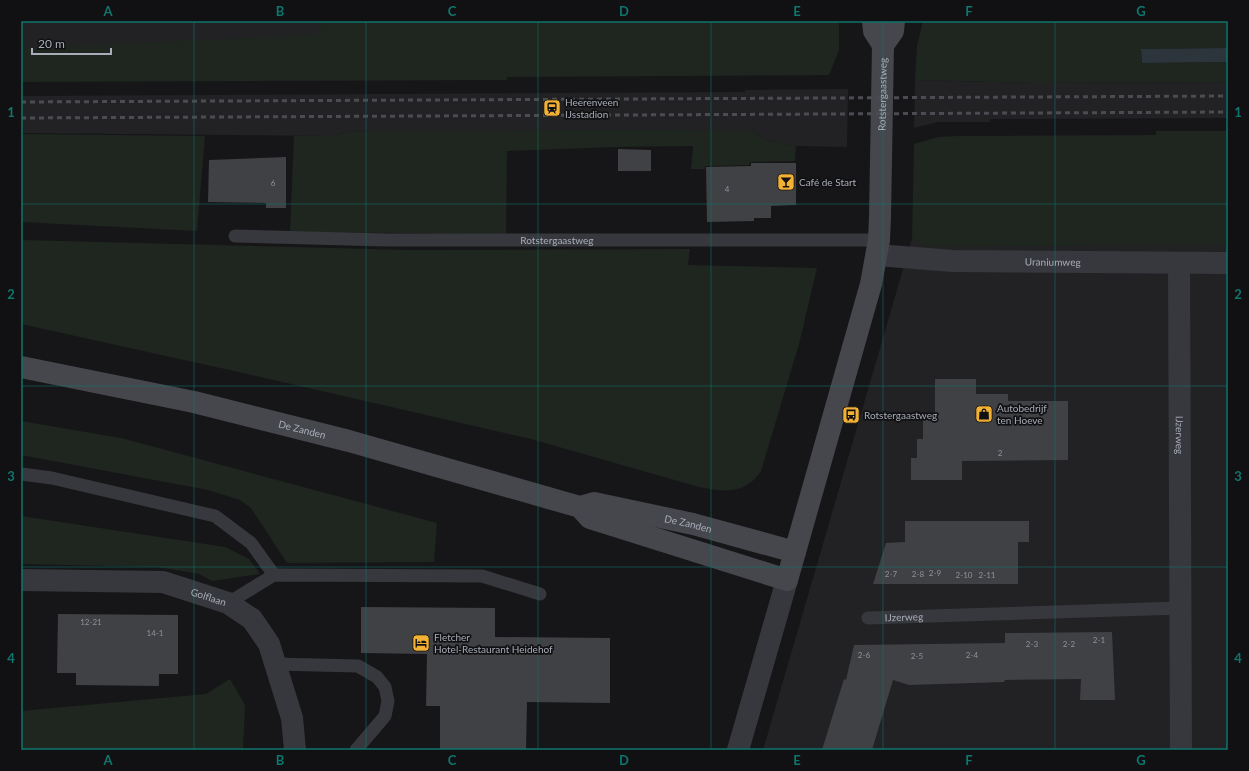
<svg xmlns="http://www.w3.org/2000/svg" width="1249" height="771" viewBox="0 0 1249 771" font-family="Lato,sans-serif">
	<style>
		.built { fill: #222225 }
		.green { fill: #1e261f }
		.water { fill: #2c353c }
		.building { fill: #404145 }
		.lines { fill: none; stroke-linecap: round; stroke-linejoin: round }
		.service { stroke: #37383d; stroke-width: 13 }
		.minor { stroke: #37383d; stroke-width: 22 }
		.tertiary { stroke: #37383d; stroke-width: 22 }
		.secondary { stroke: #45474d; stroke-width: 22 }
		.rail { stroke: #4a4c52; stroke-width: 3; stroke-dasharray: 5 4; stroke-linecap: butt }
		.grid { fill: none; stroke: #0f766e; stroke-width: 1; stroke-opacity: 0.55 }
		.labels { text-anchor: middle; stroke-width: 3.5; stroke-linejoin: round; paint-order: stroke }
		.number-label { font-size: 8px; fill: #8e929b }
		.street-label { font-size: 10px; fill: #a8adb8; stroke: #111113 }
		.poi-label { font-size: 10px; fill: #a8adb8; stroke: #111113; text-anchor: start }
		.neatline { fill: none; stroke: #0f766e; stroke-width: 1.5 }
		.grid-label { font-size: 13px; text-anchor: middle; font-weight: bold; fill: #0f766e }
	</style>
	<rect width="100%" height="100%" fill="#161618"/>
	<g class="built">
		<polygon points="21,21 837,21 21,60"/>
		<polygon points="915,80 1038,83 1228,82 1228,118 990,119 990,122 938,122 914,128"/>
		<polygon points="848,89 847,147 796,146 763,139 753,131 375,131 347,132 333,136 21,133 21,96 745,92 745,90"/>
		<polygon points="1228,225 1228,750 763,750 915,228"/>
	</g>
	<g class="green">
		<polygon points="327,21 839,21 839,50 829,75 507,77 507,80 21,82 21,39 24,42 25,48 312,35"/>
		<polygon points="923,21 1228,21 1228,48 1141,49 1142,63 1228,62 1228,82 1038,83 915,80 917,46"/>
		<polygon points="650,130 753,131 763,139 796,146 795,161 750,162 749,165 705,166 705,169 691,169 693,146 615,147 507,151 506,234 290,232 294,136 333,136 347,132 375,131"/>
		<polygon points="1156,131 1228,131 1228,244 931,247 921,244 912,237 914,144 938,137 958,136 1156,135"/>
		<polygon points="21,134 205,136 197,231 21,222"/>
		<path d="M21,240L409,250L690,249L688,265L817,268L799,344L761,471C745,495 724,492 699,487L531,439L234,371L21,324Z"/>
		<polygon points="21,421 121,438 437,523 434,562 287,563 251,508 240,500 208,490 21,455"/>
		<polygon points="21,516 225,547 249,559 260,574 212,581 199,574 157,567 21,564"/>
		<polygon points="230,679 245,705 243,750 21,750 21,711 206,694"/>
	</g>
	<polygon class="water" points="1228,48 1228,62 1142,63 1141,49"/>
	<g class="building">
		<polygon points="618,149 651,150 651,171 618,171"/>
		<polygon points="286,157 286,208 266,208 266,203 208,202 209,160"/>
		<polygon points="751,163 796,163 796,205 771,206 771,218 754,218 754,221 707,222 706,167 751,166"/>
		<polygon points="935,379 976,379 976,394 1008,394 1008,401 1068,401 1068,460 962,461 962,480 911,480 911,458 917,458 917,439 923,439 923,418 935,418"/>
		<polygon points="905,521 1029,521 1029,542 1018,542 1018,584 873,584 886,543 905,542"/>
		<polygon points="361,607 495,608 495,637 610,638 610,703 527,702 526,750 440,750 440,706 426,706 427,654 361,653"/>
		<polygon points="58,614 178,615 178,674 159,674 159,686 76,685 76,673 57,673"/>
		<polygon points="1112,632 1115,700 1080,700 1081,679 1005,680 1004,682 909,685 893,680 872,750 822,750 844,679 846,680 854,645 1005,643 1005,633"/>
	</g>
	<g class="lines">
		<g class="service">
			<path id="s1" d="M235,236L386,240H879"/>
			<polyline points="21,474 52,478 215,516 251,543 274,575"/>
			<polyline points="228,603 274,575 482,576 540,594"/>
			<path id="s2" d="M868,618L1180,608"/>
			<polyline points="275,664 358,666 377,677 385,687 388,701 385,716 356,750"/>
		</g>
		<g class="minor">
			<path id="s3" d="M877,255L953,261L1228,263"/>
			<path id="s4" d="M1179,263L1181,750"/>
			<path id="s5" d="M21,580L163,582L228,603L252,619L269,644L292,718L295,750"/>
		</g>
		<polyline class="tertiary" points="738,750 787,580"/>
		<g class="secondary">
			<polyline points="883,45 893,31 894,21"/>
			<path id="s6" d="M21,367L194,402L349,441L580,507L590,518L787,580L871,284L879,240L880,217L883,45L874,31L873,21"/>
			<path id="s7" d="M580,507L594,503L693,524L795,552"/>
		</g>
		<g class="rail">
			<polyline points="21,102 1228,96"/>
			<polyline points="21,118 1228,112"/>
		</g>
	</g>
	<path class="grid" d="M194,21V750M366,21V750M538,21V750M711,21V750M883,21V750M1055,21V750M21,204H1228M21,386H1228M21,567H1228"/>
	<defs>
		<symbol id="station-square" viewBox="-11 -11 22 22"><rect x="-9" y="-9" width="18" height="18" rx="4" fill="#f2b134" stroke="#111113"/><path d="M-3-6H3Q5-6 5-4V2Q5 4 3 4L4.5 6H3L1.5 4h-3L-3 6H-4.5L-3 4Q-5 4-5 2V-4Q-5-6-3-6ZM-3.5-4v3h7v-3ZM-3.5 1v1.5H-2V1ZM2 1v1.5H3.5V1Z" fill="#111"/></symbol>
		<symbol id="bar-square" viewBox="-11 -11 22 22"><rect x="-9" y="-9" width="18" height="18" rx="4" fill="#f2b134" stroke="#111113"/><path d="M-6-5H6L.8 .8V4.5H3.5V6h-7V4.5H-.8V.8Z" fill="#111"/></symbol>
		<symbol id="shop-square" viewBox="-11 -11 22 22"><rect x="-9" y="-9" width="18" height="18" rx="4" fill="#f2b134" stroke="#111113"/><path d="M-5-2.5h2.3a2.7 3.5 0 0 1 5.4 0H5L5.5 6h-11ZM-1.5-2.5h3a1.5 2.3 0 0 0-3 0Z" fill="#111"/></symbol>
		<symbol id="bus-square" viewBox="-11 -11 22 22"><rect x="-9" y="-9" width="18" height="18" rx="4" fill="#f2b134" stroke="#111113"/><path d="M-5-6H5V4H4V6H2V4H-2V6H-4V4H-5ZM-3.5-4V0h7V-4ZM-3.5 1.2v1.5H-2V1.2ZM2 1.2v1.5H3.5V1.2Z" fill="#111"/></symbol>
		<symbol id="hotel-square" viewBox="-11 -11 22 22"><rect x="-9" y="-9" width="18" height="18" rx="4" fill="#f2b134" stroke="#111113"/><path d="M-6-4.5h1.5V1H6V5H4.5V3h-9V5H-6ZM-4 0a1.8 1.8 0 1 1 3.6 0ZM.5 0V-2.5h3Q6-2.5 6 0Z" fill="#111"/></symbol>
	</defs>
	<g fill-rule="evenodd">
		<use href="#station-square" x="542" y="98" width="20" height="20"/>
		<use href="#bar-square" x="776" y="172" width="20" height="20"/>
		<use href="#shop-square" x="974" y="404" width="20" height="20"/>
		<use href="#bus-square" x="841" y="405" width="20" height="20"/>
		<use href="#hotel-square" x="411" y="633" width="20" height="20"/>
	</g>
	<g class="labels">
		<g class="number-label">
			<text x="273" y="186">6</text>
			<text x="727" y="192">4</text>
			<text x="1000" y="456">2</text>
			<text x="935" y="576">2-9</text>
			<text x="891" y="577">2-7</text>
			<text x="918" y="577">2-8</text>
			<text x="964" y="578">2-10</text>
			<text x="987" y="578">2-11</text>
			<text x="91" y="625">12-21</text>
			<text x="155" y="636">14-1</text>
			<text x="1099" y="643">2-1</text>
			<text x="1032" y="647">2-3</text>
			<text x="1069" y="647">2-2</text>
			<text x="864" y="658">2-6</text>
			<text x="972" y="658">2-4</text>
			<text x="917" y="659">2-5</text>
		</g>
		<g class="street-label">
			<text dy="4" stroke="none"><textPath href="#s6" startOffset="1296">Rotstergaastweg</textPath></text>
			<text dy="4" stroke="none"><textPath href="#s1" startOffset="322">Rotstergaastweg</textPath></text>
			<text dy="4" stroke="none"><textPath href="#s3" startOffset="176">Uraniumweg</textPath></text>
			<text dy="4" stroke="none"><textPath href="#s6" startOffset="288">De Zanden</textPath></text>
			<text dy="4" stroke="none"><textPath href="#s4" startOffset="172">IJzerweg</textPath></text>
			<text dy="4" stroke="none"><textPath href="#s7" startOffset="111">De Zanden</textPath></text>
			<text dy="4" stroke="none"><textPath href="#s5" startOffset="190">Golflaan</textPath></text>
			<text dy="4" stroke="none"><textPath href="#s2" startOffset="36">IJzerweg</textPath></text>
		</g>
		<g class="poi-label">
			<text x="565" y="106">Heerenveen<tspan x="565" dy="12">IJsstadion</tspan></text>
			<text x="799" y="186">Café de Start</text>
			<text x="997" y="412">Autobedrijf<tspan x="997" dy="12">ten Hoeve</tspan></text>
			<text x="864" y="419">Rotstergaastweg</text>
			<text x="434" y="641">Fletcher<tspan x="434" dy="12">Hotel-Restaurant Heidehof</tspan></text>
		</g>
	</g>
	<rect width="1249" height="771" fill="none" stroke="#111113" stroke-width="44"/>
	<path d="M32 48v6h79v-6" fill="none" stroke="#a8adb8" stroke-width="2"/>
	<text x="38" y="48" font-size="12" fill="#a8adb8" stroke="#111113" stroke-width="3" paint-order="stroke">20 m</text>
	<rect x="22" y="22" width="1205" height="727" class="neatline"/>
	<g class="grid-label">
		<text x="108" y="16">A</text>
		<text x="280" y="16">B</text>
		<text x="452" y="16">C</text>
		<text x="624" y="16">D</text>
		<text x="797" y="16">E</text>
		<text x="969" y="16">F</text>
		<text x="1141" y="16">G</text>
		<text x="11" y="117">1</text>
		<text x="1238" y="117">1</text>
		<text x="11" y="299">2</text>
		<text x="1238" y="299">2</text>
		<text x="11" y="481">3</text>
		<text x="1238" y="481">3</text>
		<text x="11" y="663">4</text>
		<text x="1238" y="663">4</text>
		<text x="108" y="765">A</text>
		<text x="280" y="765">B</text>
		<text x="452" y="765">C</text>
		<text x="624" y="765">D</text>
		<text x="797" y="765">E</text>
		<text x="969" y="765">F</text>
		<text x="1141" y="765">G</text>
	</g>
</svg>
